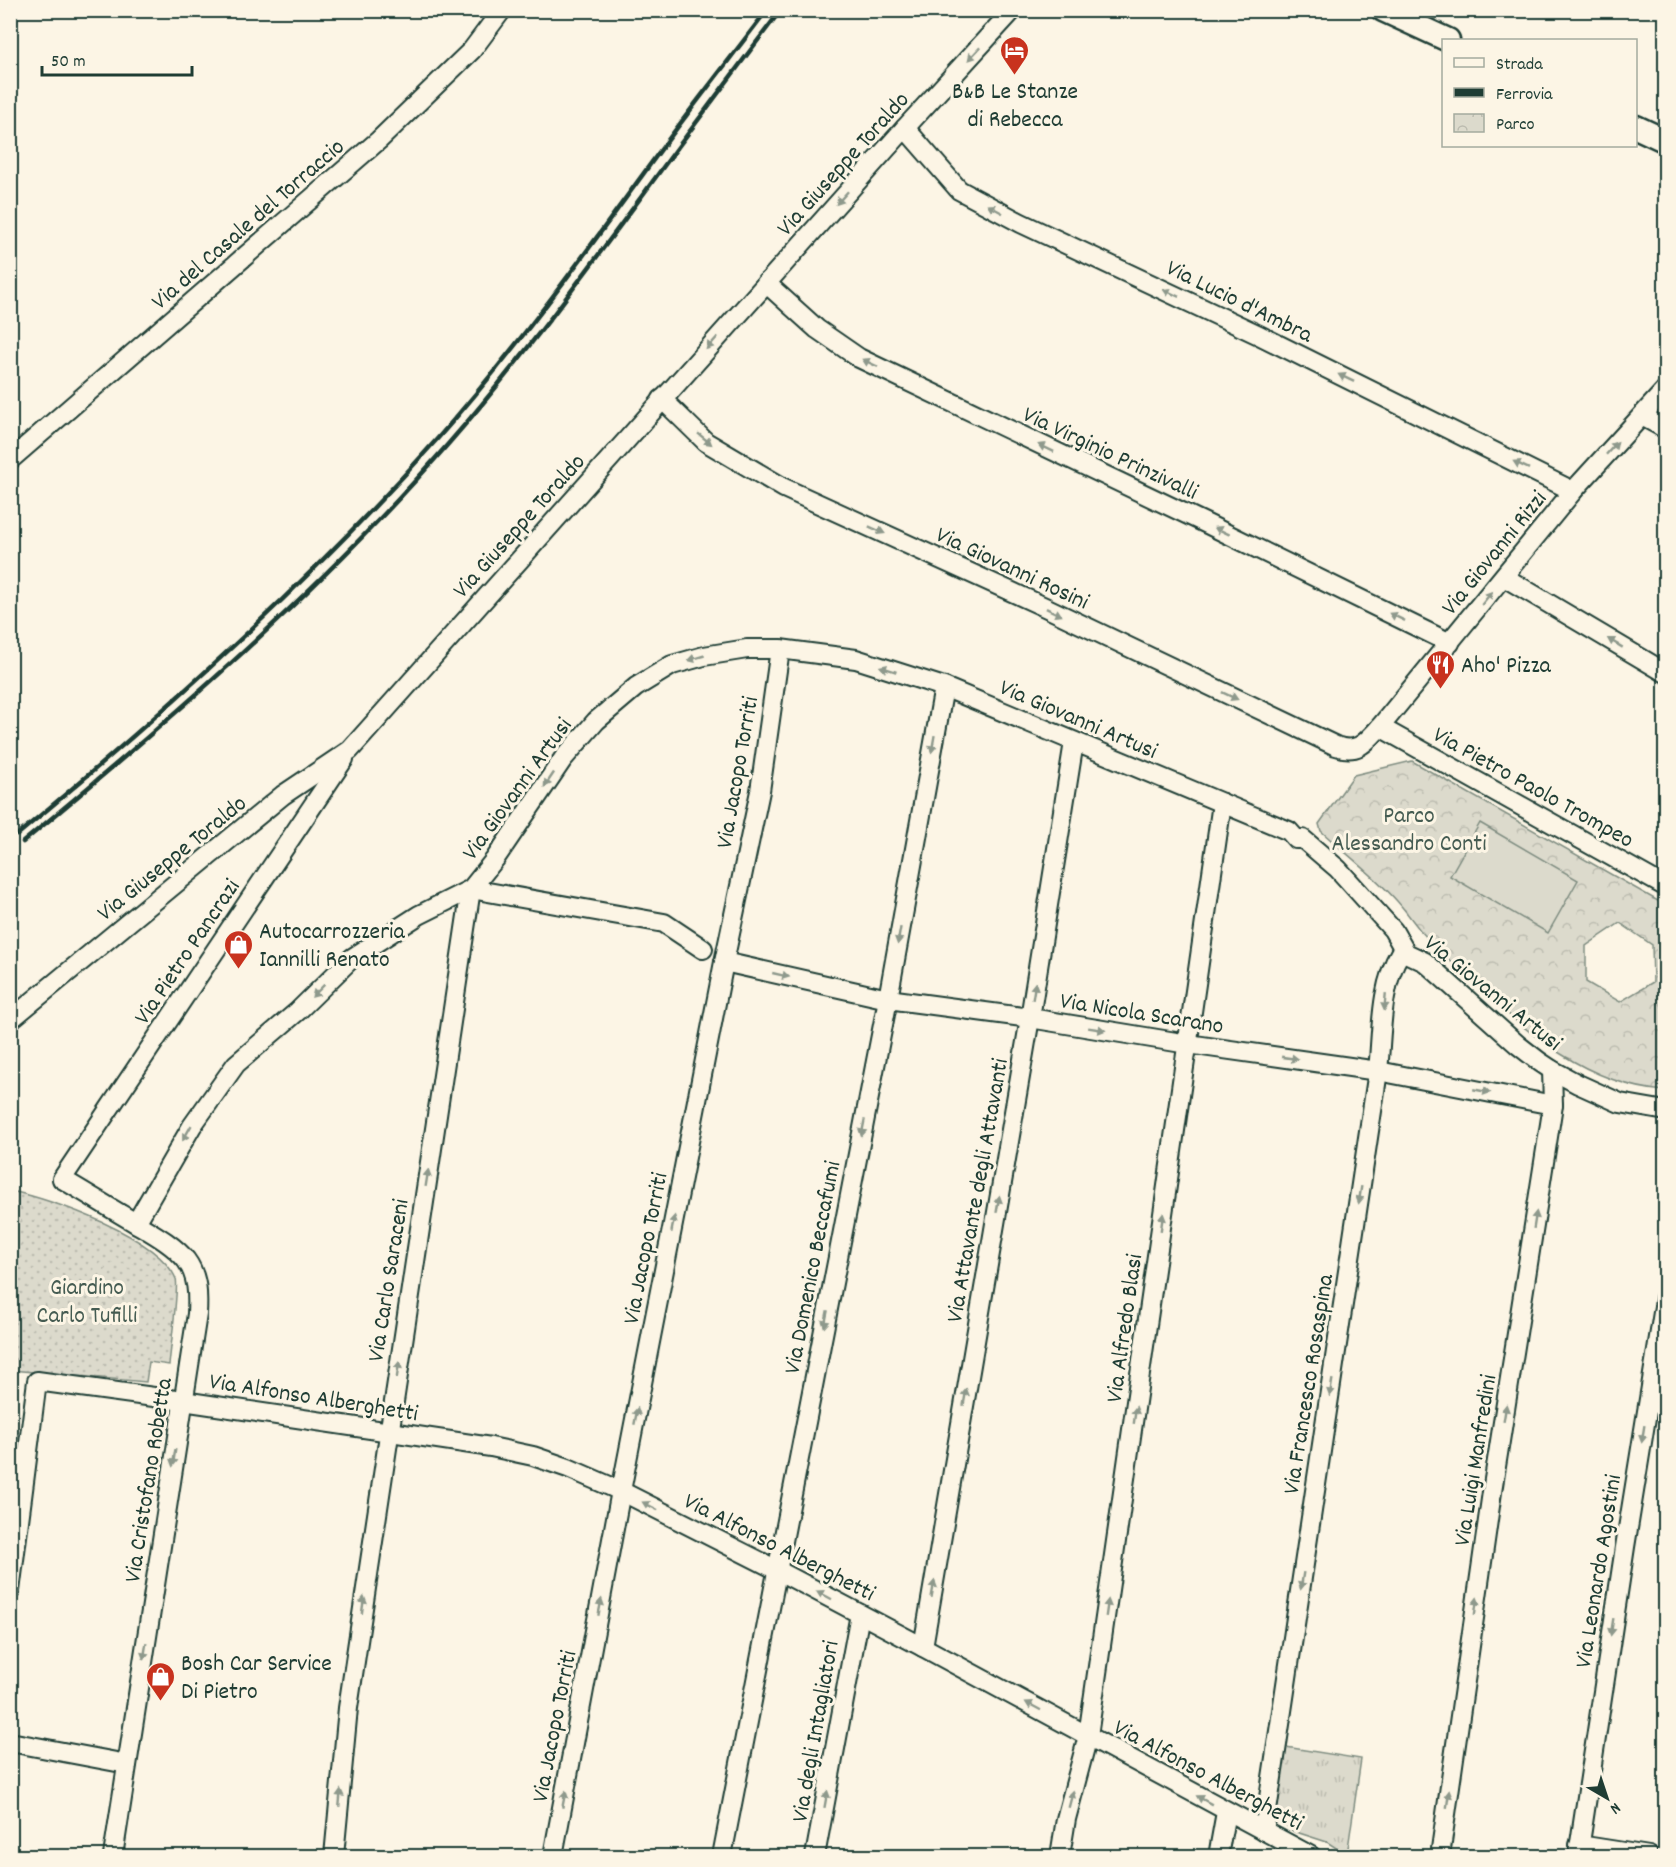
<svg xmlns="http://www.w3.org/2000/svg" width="1676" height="1867" viewBox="0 0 1676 1867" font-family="Dekko,sans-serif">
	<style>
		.grass { fill: url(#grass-tufts); stroke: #7e8c80; stroke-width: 1.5 }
		.park { fill: url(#park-crowns); stroke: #7e8c80; stroke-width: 1.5; fill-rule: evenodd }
		.garden { fill: url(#garden-dots); stroke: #7e8c80; stroke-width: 1.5 }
		.pitch { fill: #dcdacc; stroke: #7e8c80; stroke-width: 1.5 }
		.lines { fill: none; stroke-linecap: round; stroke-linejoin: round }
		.minor-casing { stroke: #1f3d34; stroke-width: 22 }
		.tertiary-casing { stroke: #1f3d34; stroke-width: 27 }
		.minor { stroke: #fcf5e5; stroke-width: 18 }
		.tertiary { stroke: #fcf5e5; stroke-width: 22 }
		.rail { stroke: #1f3d34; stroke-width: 4.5 }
		.oneway { fill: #8e998c }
		.labels { text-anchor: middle; stroke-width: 6; stroke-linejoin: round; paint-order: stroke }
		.poi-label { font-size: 24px; fill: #1f3d34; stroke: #fcf5e5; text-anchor: start }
		.street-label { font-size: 24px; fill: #1f3d34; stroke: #fcf5e5 }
		.park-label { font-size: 24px; fill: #455c52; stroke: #fcf5e5 }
	</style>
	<defs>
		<pattern id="grass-tufts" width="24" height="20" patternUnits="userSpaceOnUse" patternTransform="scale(1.5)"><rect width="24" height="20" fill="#dcdacc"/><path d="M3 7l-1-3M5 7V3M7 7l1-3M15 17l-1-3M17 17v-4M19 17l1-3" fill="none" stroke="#bcbcb0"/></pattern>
		<pattern id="park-crowns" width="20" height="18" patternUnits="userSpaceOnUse" patternTransform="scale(1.5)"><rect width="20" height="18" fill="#dcdacc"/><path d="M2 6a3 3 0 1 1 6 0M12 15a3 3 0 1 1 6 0" fill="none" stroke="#bcbcb0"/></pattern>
		<pattern id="garden-dots" width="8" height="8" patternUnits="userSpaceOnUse" patternTransform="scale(1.5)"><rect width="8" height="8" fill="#dcdacc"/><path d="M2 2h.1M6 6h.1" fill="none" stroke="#bcbcb0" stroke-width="1.8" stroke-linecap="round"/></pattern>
	</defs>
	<rect width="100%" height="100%" fill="#fcf5e5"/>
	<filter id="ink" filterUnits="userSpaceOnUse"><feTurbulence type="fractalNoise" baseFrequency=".0167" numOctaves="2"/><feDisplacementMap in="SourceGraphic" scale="12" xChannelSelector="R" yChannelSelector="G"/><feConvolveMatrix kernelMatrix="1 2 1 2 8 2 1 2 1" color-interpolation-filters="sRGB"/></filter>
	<g filter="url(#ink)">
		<polygon class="grass" points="1286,1747 1361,1759 1347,1855 1327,1842 1293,1831 1281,1821 1277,1807"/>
		<path class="park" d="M1412,761L1665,905V1091C1588,1085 1526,1033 1472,981C1454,965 1436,948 1420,930C1412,920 1405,910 1397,901C1374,875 1346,854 1321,831L1319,824L1354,775ZM1620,923L1652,945L1653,982L1620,1002L1586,982V946Z"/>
		<path class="garden" d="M11,1191C52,1199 159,1237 176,1279C179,1285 170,1353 169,1365L149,1362L146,1382L11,1370Z"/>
		<polygon class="pitch" points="1480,823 1578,880 1548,933 1450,876"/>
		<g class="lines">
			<defs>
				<g id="minor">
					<polyline points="905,128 959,190 1021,223 1259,335 1573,491"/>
					<polyline points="766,283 817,329 859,358 1205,523 1450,643"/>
					<path d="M662,399L706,442L784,488L1047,608L1336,746C1358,754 1366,742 1380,727L1573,491L1666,389"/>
					<polyline points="1642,416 1666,429"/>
					<polyline points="10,460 379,140 472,50 502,10"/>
					<polyline points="1504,577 1666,673"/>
					<polyline points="1380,727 1666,887"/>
					<polyline points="471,889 664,923 703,949"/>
					<polyline points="724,962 888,999 1030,1018 1188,1044 1378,1071 1553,1105"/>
					<polyline points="10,1020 283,795 350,750 905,128 1013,10"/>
					<polyline points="136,1223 192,1126 236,1064 298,1011 352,958 419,915 471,889 495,859 563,759 596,721 636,687 672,665 704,656 747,649 780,649 856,659 944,687 1289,831 1296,839 1303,839 1338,869 1393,930 1406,953 1425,962 1518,1045 1540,1062 1552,1070 1578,1084 1620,1103 1666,1111"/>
					<polyline points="10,1591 37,1381 183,1401 491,1447 533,1456 568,1468 621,1491 777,1570 923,1647 1311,1856"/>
					<polyline points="923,1647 1030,1018 1074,742"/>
					<polyline points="10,1742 127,1764"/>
					<path d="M1264,1831L1378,1071C1382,1033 1380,986 1400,953H1406"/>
					<polyline points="1579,1845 1649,1856"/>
					<path d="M113,1856L197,1314C198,1295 198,1276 186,1260C173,1244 152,1233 134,1222C110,1208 86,1193 62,1179L344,759"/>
					<polyline points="334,1856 348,1708 471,889"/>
					<polyline points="553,1856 621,1491 724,962 760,791 780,649"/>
					<polyline points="722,1856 888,999 944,687"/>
					<polyline points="815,1856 860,1614"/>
					<polyline points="1060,1856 1066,1819 1088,1736 1222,803"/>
					<polyline points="1218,1856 1226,1812"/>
					<polyline points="1440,1856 1492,1492 1553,1105 1552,1070"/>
					<polyline points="1578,1856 1625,1547 1666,1294"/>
				</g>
				<g id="tertiary">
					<polyline points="1383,10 1448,40"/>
					<polyline points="1636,127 1666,141"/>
				</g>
			</defs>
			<use href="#minor" class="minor-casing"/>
			<use href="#tertiary" class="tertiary-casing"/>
			<use href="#minor" class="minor"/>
			<use href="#tertiary" class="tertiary"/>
			<g class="rail">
				<path d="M17,835C166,711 309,583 438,438C520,345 592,244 665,144C698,99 733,55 767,10"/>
				<path d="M23,842C173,718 321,590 449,443C530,350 602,250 675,151C710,104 745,57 781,10"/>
			</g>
		</g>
		<defs><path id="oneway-solid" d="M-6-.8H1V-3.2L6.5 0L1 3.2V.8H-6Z" transform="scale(1.5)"/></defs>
		<g class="oneway">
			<use href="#oneway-solid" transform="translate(974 54) rotate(133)"/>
			<use href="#oneway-solid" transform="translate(842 198) rotate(132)"/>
			<use href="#oneway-solid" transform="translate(995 209) rotate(-152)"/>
			<use href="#oneway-solid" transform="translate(1171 293) rotate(-155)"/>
			<use href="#oneway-solid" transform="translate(712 343) rotate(132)"/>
			<use href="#oneway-solid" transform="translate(870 363) rotate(-154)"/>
			<use href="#oneway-solid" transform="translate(1346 378) rotate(-154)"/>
			<use href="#oneway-solid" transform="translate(705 439) rotate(39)"/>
			<use href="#oneway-solid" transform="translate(1046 448) rotate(-155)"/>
			<use href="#oneway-solid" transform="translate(1612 448) rotate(-48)"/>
			<use href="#oneway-solid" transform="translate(1521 465) rotate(-154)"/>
			<use href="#oneway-solid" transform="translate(877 530) rotate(24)"/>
			<use href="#oneway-solid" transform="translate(1222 531) rotate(-154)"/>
			<use href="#oneway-solid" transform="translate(1487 598) rotate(-51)"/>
			<use href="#oneway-solid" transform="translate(1054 612) rotate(26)"/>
			<use href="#oneway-solid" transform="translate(1397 617) rotate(-154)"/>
			<use href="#oneway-solid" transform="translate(1615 643) rotate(-149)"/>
			<use href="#oneway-solid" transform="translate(696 658) rotate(164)"/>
			<use href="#oneway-solid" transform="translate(888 669) rotate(-162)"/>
			<use href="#oneway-solid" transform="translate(1230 696) rotate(25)"/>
			<use href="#oneway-solid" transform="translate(933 744) rotate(100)"/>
			<use href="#oneway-solid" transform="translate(549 780) rotate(124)"/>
			<use href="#oneway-solid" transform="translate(899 936) rotate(100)"/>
			<use href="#oneway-solid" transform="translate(781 975) rotate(13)"/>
			<use href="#oneway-solid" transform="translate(318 991) rotate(135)"/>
			<use href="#oneway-solid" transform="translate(1034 991) rotate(-81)"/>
			<use href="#oneway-solid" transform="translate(1385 1002) rotate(95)"/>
			<use href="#oneway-solid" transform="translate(1097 1029) rotate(9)"/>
			<use href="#oneway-solid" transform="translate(1290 1058) rotate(8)"/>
			<use href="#oneway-solid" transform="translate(1482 1091) rotate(11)"/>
			<use href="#oneway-solid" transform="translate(863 1128) rotate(101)"/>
			<use href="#oneway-solid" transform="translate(187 1133) rotate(120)"/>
			<use href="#oneway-solid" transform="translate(427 1178) rotate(-81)"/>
			<use href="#oneway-solid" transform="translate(1360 1195) rotate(99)"/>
			<use href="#oneway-solid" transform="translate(998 1204) rotate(-80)"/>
			<use href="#oneway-solid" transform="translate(1535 1220) rotate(-81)"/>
			<use href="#oneway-solid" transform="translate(1162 1222) rotate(-82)"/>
			<use href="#oneway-solid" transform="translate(673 1224) rotate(-79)"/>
			<use href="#oneway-solid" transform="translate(826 1319) rotate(101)"/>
			<use href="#oneway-solid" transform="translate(398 1370) rotate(-81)"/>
			<use href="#oneway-solid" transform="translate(1331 1388) rotate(99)"/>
			<use href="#oneway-solid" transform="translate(965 1397) rotate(-80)"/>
			<use href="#oneway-solid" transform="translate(1505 1413) rotate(-81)"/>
			<use href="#oneway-solid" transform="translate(1135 1415) rotate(-82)"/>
			<use href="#oneway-solid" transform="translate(636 1416) rotate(-79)"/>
			<use href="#oneway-solid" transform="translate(1643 1434) rotate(99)"/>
			<use href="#oneway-solid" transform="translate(174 1458) rotate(99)"/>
			<use href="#oneway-solid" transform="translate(650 1506) rotate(-153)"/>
			<use href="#oneway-solid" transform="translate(1302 1581) rotate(99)"/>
			<use href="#oneway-solid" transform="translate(933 1589) rotate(-80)"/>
			<use href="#oneway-solid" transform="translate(824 1595) rotate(-152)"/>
			<use href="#oneway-solid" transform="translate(363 1605) rotate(-82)"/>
			<use href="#oneway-solid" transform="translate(1476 1606) rotate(-82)"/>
			<use href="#oneway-solid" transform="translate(600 1607) rotate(-79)"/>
			<use href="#oneway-solid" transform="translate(1107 1608) rotate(-82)"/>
			<use href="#oneway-solid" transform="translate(1612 1627) rotate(99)"/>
			<use href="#oneway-solid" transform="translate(145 1651) rotate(99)"/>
			<use href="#oneway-solid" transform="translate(1033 1706) rotate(-152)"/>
			<use href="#oneway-solid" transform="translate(340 1798) rotate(-85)"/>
			<use href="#oneway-solid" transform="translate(564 1799) rotate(-79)"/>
			<use href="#oneway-solid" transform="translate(826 1799) rotate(-80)"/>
			<use href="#oneway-solid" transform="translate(1071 1799) rotate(-75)"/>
			<use href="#oneway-solid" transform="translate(1448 1799) rotate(-82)"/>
			<use href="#oneway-solid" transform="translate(1204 1800) rotate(-151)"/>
		</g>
	</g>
	<defs>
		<symbol id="hotel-pin" viewBox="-11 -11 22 30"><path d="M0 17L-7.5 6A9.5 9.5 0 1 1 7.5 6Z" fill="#c8321e" stroke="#fcf5e5"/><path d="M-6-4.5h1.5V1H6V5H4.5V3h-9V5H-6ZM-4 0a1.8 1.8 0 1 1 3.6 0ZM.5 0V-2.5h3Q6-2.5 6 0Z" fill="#fff"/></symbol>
		<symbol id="restaurant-pin" viewBox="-11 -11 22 30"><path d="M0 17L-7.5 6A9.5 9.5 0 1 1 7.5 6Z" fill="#c8321e" stroke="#fcf5e5"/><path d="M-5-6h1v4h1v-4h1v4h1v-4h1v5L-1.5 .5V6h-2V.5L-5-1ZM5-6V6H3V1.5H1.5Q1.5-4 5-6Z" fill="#fff"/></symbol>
		<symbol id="shop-pin" viewBox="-11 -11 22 30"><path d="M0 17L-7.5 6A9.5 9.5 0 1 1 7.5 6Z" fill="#c8321e" stroke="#fcf5e5"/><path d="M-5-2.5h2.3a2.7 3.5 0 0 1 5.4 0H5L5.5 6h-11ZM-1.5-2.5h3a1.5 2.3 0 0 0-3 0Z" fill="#fff"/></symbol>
	</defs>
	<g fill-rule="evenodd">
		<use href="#hotel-pin" x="998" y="34" width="33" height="45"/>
		<use href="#restaurant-pin" x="1424" y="648" width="33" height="45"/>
		<use href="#shop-pin" x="222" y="928" width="33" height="45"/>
		<use href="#shop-pin" x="144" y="1660" width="33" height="45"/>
	</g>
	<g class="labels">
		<g class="poi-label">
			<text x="1015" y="98" text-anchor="middle">B&amp;B Le Stanze<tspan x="1015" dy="28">di Rebecca</tspan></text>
			<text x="1461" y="672">Aho' Pizza</text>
			<text x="259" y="938">Autocarrozzeria<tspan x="259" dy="28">Iannilli Renato</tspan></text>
			<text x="181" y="1670">Bosh Car Service<tspan x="181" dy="28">Di Pietro</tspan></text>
		</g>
		<g class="street-label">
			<text transform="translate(842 163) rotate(-48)" y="8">Via Giuseppe Toraldo</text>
			<text transform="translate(247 223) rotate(-41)" y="8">Via del Casale del Torraccio</text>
			<text transform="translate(1240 300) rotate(26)" y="8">Via Lucio d'Ambra</text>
			<text transform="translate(1111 452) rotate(25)" y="8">Via Virginio Prinzivalli</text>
			<text transform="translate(518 525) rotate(-48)" y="8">Via Giuseppe Toraldo</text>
			<text transform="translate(1493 552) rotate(-51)" y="8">Via Giovanni Rizzi</text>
			<text transform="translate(1013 567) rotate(25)" y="8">Via Giovanni Rosini</text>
			<text transform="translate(1079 718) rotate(23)" y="8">Via Giovanni Artusi</text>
			<text transform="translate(736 772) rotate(-80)" y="8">Via Jacopo Torriti</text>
			<text transform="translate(1534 786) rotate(29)" y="8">Via Pietro Paolo Trompeo</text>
			<text transform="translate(516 788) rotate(-54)" y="8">Via Giovanni Artusi</text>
			<text transform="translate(171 857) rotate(-39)" y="8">Via Giuseppe Toraldo</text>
			<text transform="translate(186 951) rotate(-56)" y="8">Via Pietro Pancrazi</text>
			<text transform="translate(1494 992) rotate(39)" y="8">Via Giovanni Artusi</text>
			<text transform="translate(1142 1012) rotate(9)" y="8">Via Nicola Scarano</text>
			<text transform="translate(976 1190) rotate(-80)" y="8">Via Attavante degli Attavanti</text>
			<text transform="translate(644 1248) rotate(-79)" y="8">Via Jacopo Torriti</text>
			<text transform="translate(811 1267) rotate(-79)" y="8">Via Domenico Beccafumi</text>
			<text transform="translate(387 1280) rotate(-81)" y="8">Via Carlo Saraceni</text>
			<text transform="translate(1123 1328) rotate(-82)" y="8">Via Alfredo Blasi</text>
			<text transform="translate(1307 1384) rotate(-81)" y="8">Via Francesco Rosaspina</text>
			<text transform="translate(314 1396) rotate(9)" y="8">Via Alfonso Alberghetti</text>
			<text transform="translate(1474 1460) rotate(-81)" y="8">Via Luigi Manfredini</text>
			<text transform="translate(147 1480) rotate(-81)" y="8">Via Cristofano Robetta</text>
			<text transform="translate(780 1546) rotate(27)" y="8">Via Alfonso Alberghetti</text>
			<text transform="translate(1597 1571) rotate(-81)" y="8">Via Leonardo Agostini</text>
			<text transform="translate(553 1726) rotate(-79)" y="8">Via Jacopo Torriti</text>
			<text transform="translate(814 1731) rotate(-80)" y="8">Via degli Intagliatori</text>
			<text transform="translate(1209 1774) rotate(28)" y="8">Via Alfonso Alberghetti</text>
		</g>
		<g class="park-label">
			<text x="1409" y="822">Parco<tspan x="1409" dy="28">Alessandro Conti</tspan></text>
			<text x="87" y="1294">Giardino<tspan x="87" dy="28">Carlo Tufilli</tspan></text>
		</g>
	</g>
	<rect width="1676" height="1867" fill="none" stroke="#fcf5e5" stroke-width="36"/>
	<rect x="18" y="18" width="1640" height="1831" fill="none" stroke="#1f3d34" stroke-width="2" filter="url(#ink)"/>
	<rect x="1442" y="39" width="195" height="108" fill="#fcf5e5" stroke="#a4ab9e" stroke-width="1.5"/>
	<rect x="1454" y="58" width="30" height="9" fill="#fcf5e5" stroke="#a4ab9e" stroke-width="1.5"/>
	<text x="1496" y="69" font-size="18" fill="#1f3d34">Strada</text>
	<rect x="1454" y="88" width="30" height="9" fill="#1f3d34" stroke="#a4ab9e" stroke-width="1.5"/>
	<text x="1496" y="99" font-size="18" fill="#1f3d34">Ferrovia</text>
	<rect x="1454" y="114" width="30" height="18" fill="url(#park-crowns)" stroke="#a4ab9e" stroke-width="1.5"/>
	<text x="1496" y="129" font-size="18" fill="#1f3d34">Parco</text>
	<g transform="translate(1607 1798) rotate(141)" stroke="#fcf5e5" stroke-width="4.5" paint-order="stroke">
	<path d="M0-4.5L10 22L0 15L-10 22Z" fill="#1f3d34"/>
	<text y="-9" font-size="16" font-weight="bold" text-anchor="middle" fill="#1f3d34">N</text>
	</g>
	<path d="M42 66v9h150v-9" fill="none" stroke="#1f3d34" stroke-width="3"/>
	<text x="51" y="66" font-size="18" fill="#1f3d34" stroke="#fcf5e5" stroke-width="4.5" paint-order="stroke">50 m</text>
</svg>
